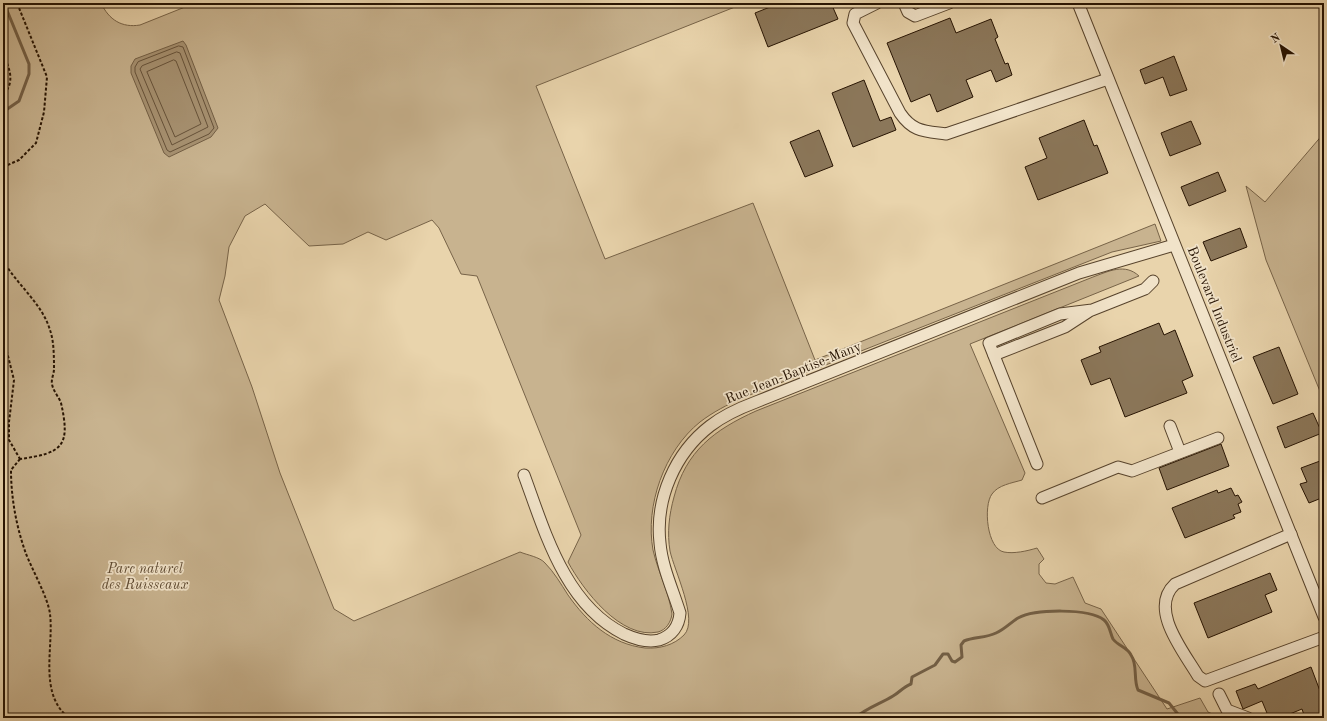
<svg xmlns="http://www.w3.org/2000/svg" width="1327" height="721" viewBox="0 0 1327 721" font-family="'Old Standard TT',serif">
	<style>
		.green { fill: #c8b38f; stroke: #776348 }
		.water { fill: #a79272; stroke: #735f45 }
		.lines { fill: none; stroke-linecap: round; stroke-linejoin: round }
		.shore { stroke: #66523a; stroke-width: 1 }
		.stream { stroke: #735f45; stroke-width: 3 }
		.building { fill: #8b775a; stroke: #261302 }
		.minor-casing { stroke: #57432c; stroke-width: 13 }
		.path { stroke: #261302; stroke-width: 2; stroke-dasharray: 3 2; stroke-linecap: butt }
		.minor { stroke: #f1e3c9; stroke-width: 11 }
		.labels { text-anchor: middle; stroke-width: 3.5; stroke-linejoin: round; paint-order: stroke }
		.street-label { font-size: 14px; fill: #261302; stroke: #f1e3c9 }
		.park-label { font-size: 14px; font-style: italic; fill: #5f4b33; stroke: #f1e3c9 }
	</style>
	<rect width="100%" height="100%" fill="#e9d4ac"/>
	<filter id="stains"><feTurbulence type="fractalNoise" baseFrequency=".005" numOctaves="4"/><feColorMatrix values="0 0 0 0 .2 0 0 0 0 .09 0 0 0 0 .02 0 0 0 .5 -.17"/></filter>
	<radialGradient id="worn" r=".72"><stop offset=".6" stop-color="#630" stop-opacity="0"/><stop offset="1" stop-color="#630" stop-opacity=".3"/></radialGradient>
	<g class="green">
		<path d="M3,3H101C109,20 122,28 140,25L195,3H745L536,86L605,259L753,203L815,360L1155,224L1161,241L1112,252L742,398C727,405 713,412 700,422C664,451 645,506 653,550C658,572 669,592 672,614C671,622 666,630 658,632C621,640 583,590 568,562L581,535L477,276L461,274L439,228L432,220L386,240L368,232L343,244L309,246L265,204L245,216L229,247L225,276L219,300L252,387L280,473L334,609L354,621L520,552C527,555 540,557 545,563C554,572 561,584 568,595C587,622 611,644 645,648C660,649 674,645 684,635C699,620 674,570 670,551C667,533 669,515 674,497C686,451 714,430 756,411L1093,277C1109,271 1125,263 1139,276L970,344L1025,473L1022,480C1012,483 998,485 992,494C983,506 987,549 1004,552C1014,554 1027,551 1037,548L1044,559L1039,564V574L1046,583L1055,584L1073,577L1085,603L1101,609L1167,709L1200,698L1208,712L1221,718H1155L1145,716V718H3Z"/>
		<polygon points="1324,133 1324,401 1266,260 1246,186 1265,202"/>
	</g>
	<polygon class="water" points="183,41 186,45 218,128 211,137 169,157 164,153 131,73 131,66 135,59"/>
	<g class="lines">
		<g class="shore">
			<polygon points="179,46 183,47 214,128 209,134 170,152 167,150 135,72 135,67 138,62"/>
			<polygon points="177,52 180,53 208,127 172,145 140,69 142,66"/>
			<polygon points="174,60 176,61 201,124 175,137 147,72"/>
		</g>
		<g class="stream">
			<polyline points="3,112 19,101 29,74 29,64 4,3"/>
			<path d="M855,718C866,708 880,704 893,696C900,692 903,687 911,684L912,677L935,665L943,654H948L952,661L955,662L962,657L961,645L964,641C974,637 986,638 996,633C1005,629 1011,622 1018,618C1035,609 1089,608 1104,620C1110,625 1110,633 1113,639C1118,646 1127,647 1131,655C1138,665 1133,679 1138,690L1169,703L1181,718"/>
		</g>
	</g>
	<g class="building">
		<polygon points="780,3 831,3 838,19 768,47 755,13"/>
		<polygon points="950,18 956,33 991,19 998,37 995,39 1005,64 1008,63 1012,75 996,82 991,70 966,80 973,97 937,112 930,94 911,102 887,43"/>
		<polygon points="1174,56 1187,90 1170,96 1163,77 1145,84 1140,70"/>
		<polygon points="864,80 880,121 891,117 896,130 853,147 832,93"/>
		<polygon points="1084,120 1094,146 1097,145 1108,173 1038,200 1025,167 1047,158 1039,138"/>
		<polygon points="1191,121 1201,144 1170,156 1161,133"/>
		<polygon points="819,130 833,166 805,177 790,142"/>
		<polygon points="1218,172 1226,191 1189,206 1181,187"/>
		<polygon points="1240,228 1247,247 1211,261 1203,242"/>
		<polygon points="1159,323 1164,335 1175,330 1193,376 1182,381 1187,393 1125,417 1110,378 1091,385 1081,360 1101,352 1099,347"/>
		<polygon points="1279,347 1298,394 1273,404 1253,357"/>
		<polygon points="1313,413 1322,433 1285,448 1277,427"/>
		<polygon points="1221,444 1229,466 1167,490 1159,468"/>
		<polygon points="1320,461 1324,472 1324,497 1309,503 1300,484 1307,482 1301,468"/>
		<polygon points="1231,488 1235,496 1238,495 1242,502 1238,504 1241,512 1233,515 1235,518 1185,538 1172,508 1217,490 1218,493"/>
		<polygon points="1270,573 1277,590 1265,595 1272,612 1208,638 1194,603"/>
		<polygon points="1311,667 1323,699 1320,700 1324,710 1324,718 1305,718 1302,709 1280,718 1269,718 1262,701 1243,709 1236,691 1255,684 1258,689"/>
	</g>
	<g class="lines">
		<defs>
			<g id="minor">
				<path d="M877,3L855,14L853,23L900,113C913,132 924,131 946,134L1108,79"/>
				<polyline points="904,3 908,12 915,16 949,3"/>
				<polyline points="1078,3 1324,617"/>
				<polyline points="994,355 1065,327 1088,312"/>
				<polyline points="1170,426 1180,452"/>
				<polyline points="1037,464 989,343 1060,314 1092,310 1145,289 1153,281"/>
				<path d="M524,475C545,532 565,605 624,634C635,639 647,643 659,640C672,636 679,626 680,613C673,590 662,567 660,543C655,499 675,453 710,426C724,415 740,408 756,402L1079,273L1174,245"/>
				<polyline points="1042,498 1118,467 1132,471 1218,438"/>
				<path d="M1291,534L1175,584C1148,609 1184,652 1198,676L1205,681L1324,637"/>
				<polyline points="1219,694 1227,710 1248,718"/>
			</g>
		</defs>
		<use href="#minor" class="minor-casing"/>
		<g class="path">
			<path d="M3,54C9,67 16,82 3,95"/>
			<polyline points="3,167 19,160 36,143 44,112 47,77 17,3"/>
			<path d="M3,260C16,284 42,303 50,330C54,341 54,357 54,369C54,374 51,379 52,384C53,391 59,397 61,403C71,447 62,453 20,459"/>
			<polyline points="3,336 14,380 9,422 9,440 20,459"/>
			<path d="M20,459L11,470C11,497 16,525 25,551C31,568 48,597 50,614C54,647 38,694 69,718"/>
		</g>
		<use href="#minor" class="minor"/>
	</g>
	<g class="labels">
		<g class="street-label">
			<text transform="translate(1215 304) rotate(68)" y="5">Boulevard Industriel</text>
			<text transform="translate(793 372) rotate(-22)" y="5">Rue Jean-Baptise-Many</text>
		</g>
		<g class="park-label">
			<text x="145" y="573">Parc naturel<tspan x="145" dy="16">des Ruisseaux</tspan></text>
		</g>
	</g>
	<rect width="1327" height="721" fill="none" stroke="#e9d4ac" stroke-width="16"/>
	<rect x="4" y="4" width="1319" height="713" fill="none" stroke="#261302" stroke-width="2"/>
	<rect x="8" y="8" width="1311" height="705" fill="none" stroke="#261302"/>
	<g transform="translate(1281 46) rotate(325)" stroke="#f1e3c9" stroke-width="3" paint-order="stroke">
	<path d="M0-3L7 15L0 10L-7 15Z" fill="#261302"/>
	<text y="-6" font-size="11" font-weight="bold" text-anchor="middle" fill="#261302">N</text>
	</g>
	<rect width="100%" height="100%" filter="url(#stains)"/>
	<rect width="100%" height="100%" fill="url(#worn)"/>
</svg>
